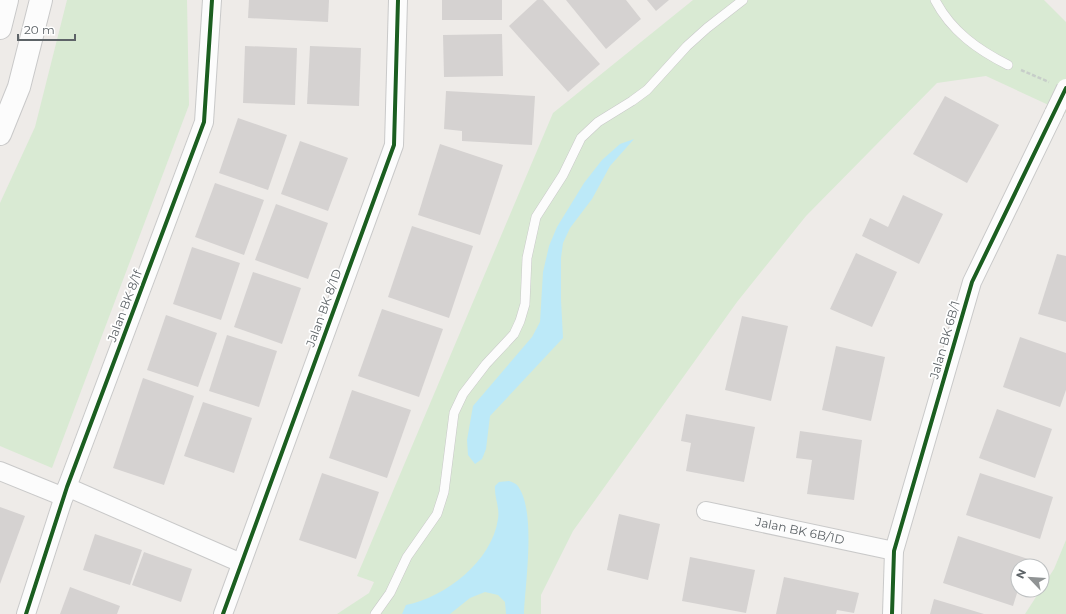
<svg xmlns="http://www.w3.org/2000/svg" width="1066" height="614" viewBox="0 0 1066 614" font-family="Montserrat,sans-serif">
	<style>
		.green { fill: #d9ead3 }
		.water { fill: #bce9f8 }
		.building { fill: #d5d2d1 }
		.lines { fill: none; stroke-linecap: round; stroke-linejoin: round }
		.service-casing { stroke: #c9c9c9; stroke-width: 10 }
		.minor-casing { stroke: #c9c9c9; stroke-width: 20 }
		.tertiary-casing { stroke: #c9c9c9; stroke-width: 24 }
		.path { stroke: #c7cec9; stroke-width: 2.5; stroke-dasharray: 4 2; stroke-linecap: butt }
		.service { stroke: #fcfcfc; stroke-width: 9 }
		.minor { stroke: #fcfcfc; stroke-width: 18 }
		.tertiary { stroke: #fcfcfc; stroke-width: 22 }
		.minor-bridge-casing { stroke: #c9c9c9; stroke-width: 20; stroke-linecap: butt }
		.minor-bridge { stroke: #fcfcfc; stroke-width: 18 }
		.cycleway-casing { stroke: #fff; stroke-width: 6 }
		.cycleway { stroke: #1b5e20; stroke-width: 4 }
		.labels { text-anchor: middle; stroke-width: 3.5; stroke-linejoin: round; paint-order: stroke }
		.street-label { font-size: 12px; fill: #5d6367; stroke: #fff }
	</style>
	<rect width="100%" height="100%" fill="#eeebe8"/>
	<g class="green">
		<polygon points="67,0 187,0 189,105 52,468 0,446 0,203 35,127"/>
		<polygon points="693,0 1044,0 1066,22 1066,113 986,76 937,83 806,216 737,302 573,531 541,595 541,614 337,614 369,593 374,582 357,576 553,113"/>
		<polygon points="1066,540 1066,614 1025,614 1054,569"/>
	</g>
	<g class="water">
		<polygon points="634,139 610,166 592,199 570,228 563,243 561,258 561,300 563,338 490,416 486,449 482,459 475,464 468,455 467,440 473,406 532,337 540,322 543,272 549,246 557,227 584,183 602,160 620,144"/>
		<path d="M509,481C512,482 515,483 517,485C537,509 525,584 524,614H506L505,602L498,595L485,592L470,598L450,614H402L406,605C446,597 492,561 498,519C500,507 494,497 495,486L499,482Z"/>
	</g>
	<g class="building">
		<polygon points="249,0 329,0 328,22 248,18"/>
		<rect x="442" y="0" width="60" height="20"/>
		<polygon points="537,0 543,0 600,64 568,92 509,26"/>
		<polygon points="566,0 626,0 641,19 606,49"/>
		<polygon points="647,0 669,0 656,11"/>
		<polygon points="502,34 503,76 444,77 443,35"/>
		<polygon points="245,46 297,48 295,105 243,103"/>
		<polygon points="310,46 361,48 359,106 307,104"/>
		<polygon points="446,91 535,96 532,145 462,141 462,131 444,129"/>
		<polygon points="945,96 999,125 967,183 913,154"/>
		<polygon points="238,118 287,135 268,190 219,173"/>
		<polygon points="300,141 348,158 328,211 281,194"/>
		<polygon points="440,144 503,165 480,235 418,215"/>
		<polygon points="215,183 264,200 244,255 195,237"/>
		<polygon points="903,195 943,214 919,264 862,236 870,218 888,227"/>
		<polygon points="276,204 328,223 308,279 255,260"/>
		<polygon points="412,226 473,246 449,318 388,297"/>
		<polygon points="192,247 240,263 221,320 173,304"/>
		<polygon points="856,253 897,272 872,327 830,309"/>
		<polygon points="1057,254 1066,256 1066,322 1038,314"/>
		<polygon points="253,272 301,288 282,344 234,327"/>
		<polygon points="382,309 443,329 419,397 358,376"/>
		<polygon points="166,315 217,333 198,387 147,370"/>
		<polygon points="742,316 788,326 771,401 725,390"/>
		<polygon points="227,335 277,351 259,407 209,391"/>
		<polygon points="1020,337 1066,353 1066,390 1060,407 1003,387"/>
		<polygon points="836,346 885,357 871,421 822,410"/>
		<polygon points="143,378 194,396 164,485 113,468"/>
		<polygon points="352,390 411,410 387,478 329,458"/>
		<polygon points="203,402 252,418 234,473 184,456"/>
		<polygon points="997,409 1052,429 1035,478 979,458"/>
		<polygon points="686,414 755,427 744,482 686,471 691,443 681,441"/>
		<polygon points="800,431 862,440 854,500 807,494 812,460 796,458"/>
		<polygon points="322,473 379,492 356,559 299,540"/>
		<polygon points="980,473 1053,497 1040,539 966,515"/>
		<polygon points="0,507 25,516 0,584"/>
		<polygon points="619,514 660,524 648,580 607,570"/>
		<polygon points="95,534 142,550 130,585 83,570"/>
		<polygon points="958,536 1028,559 1026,566 1018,566 1018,590 1013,606 943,583"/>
		<polygon points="144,552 192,569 181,602 132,585"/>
		<polygon points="690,557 755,570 746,613 682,601"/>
		<polygon points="784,577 859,593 854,613 837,610 836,614 776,614"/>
		<polygon points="70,587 120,606 117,614 60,614"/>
		<polygon points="934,599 984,614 930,614"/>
	</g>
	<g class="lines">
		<defs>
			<g id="service">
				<path d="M935,0C951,31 978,50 1008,65"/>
				<polyline points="375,614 390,593 407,557 437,514 444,492 454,413 463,394 486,364 514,334 520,321 525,304 527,258 536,217 563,175 581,138 598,122 632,101 647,90 687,46 707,28 743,0"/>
			</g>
			<g id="minor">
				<polyline points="0,471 64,497"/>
				<polyline points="67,487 241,563"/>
				<path id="s1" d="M706,511L894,551"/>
				<polyline points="26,614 67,487 204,122 212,0"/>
				<polyline points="223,614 394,145 398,0"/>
				<polyline points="892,614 894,551 972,282 1054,113"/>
			</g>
			<g id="tertiary">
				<polyline points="0,28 7,0"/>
				<polyline points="0,134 19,87 41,0"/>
			</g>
		</defs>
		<use href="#service" class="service-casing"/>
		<use href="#minor" class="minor-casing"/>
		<use href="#tertiary" class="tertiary-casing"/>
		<polyline class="path" points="1021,70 1049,82"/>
		<use href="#service" class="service"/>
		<use href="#minor" class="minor"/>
		<use href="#tertiary" class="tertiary"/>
		<defs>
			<polyline id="minor-bridge" points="1054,113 1066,88"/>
		</defs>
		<use href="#minor-bridge" class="minor-bridge-casing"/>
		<use href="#minor-bridge" class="minor-bridge"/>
		<defs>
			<g id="cycleway">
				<polyline points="26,614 67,487 204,122 212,0"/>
				<polyline points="223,614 394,145 398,0"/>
				<polyline points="892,614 894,551 972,282 1066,88"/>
			</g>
		</defs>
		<use href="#cycleway" class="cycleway-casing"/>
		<use href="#cycleway" class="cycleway"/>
	</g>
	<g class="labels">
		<g class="street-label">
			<text transform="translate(125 306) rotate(-69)" y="4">Jalan BK 8/1f</text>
			<text transform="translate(324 308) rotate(-70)" y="4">Jalan BK 8/1D</text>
			<text transform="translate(945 340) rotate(-74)" y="4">Jalan BK 6B/1</text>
			<text dy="4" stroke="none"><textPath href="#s1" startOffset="96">Jalan BK 6B/1D</textPath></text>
		</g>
	</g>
	<g transform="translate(1030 578) rotate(295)"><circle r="19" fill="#ffffff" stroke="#bec1c2"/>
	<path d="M0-3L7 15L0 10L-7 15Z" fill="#909394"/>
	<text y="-6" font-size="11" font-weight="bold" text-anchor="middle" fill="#5d6367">N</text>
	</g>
	<path d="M18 34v6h57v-6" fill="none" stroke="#5d6367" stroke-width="2"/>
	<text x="24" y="34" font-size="12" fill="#5d6367" stroke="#ffffff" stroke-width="3" paint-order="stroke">20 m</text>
</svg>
